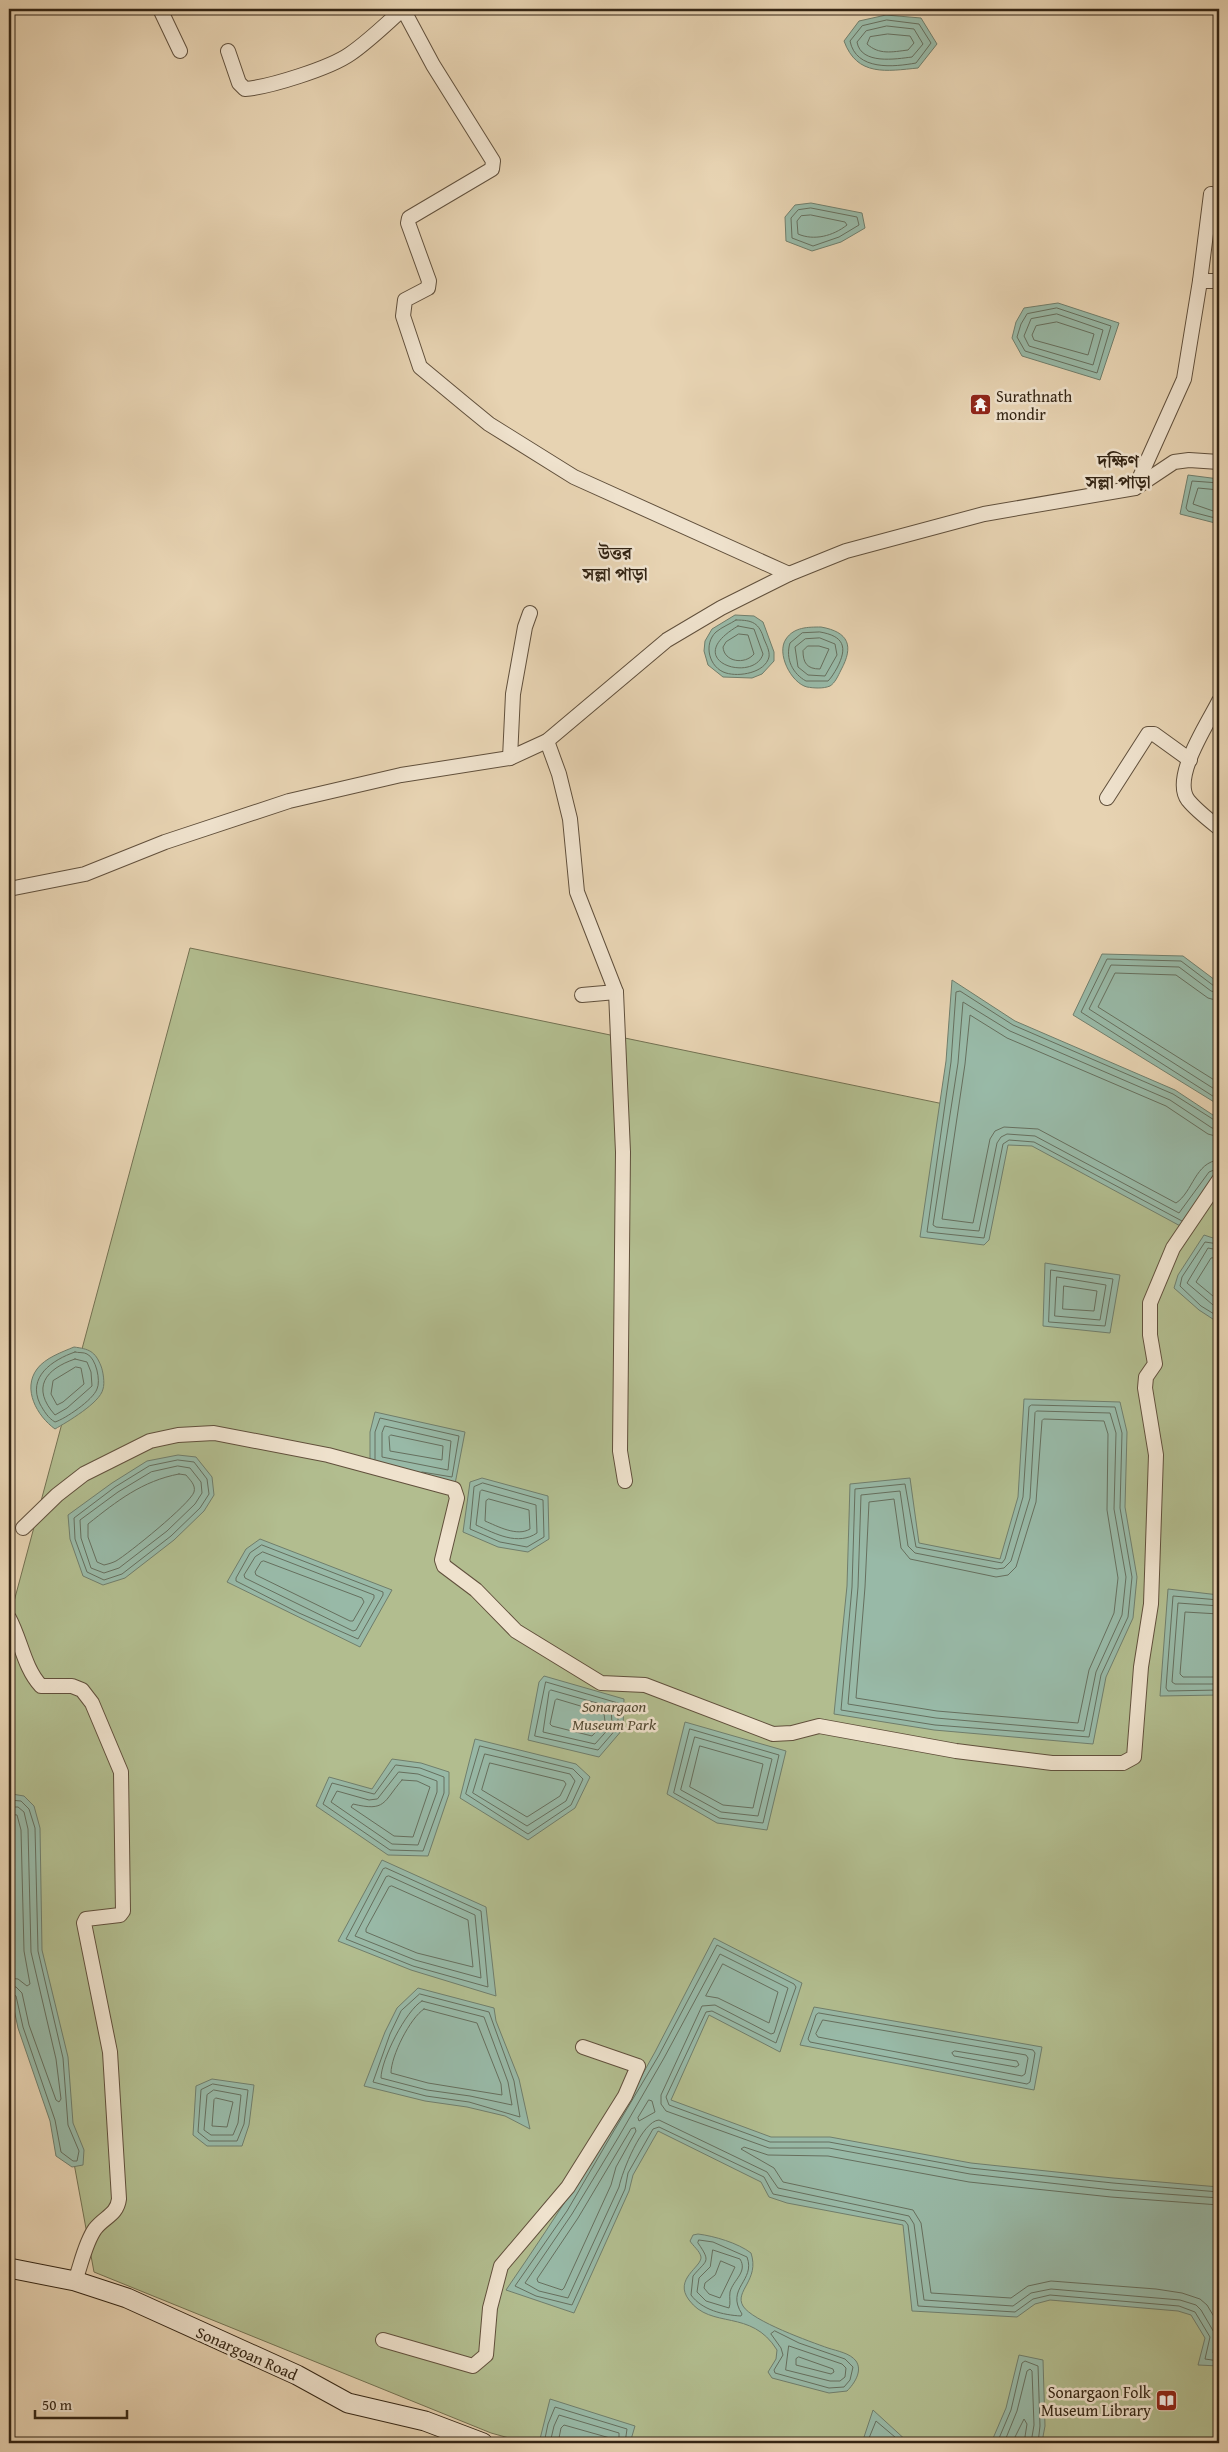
<svg xmlns="http://www.w3.org/2000/svg" width="1228" height="2452" viewBox="0 0 1228 2452" font-family="'Gentium Book Plus','Noto Serif Bengali',serif">
	<style>
		.green { fill: #b2bd8f; stroke: #737152 }
		.water { fill: #98b9a7; stroke: #707e6c }
		.lines { fill: none; stroke-linecap: round; stroke-linejoin: round }
		.shore { stroke: #666f5e; stroke-width: 1 }
		.minor-casing { stroke: #61503c; stroke-width: 16 }
		.secondary-casing { stroke: #342514; stroke-width: 21 }
		.minor { stroke: #efe2cd; stroke-width: 14 }
		.secondary { stroke: #efe2cd; stroke-width: 19 }
		.labels { text-anchor: middle; stroke-width: 5; stroke-linejoin: round; paint-order: stroke }
		.poi-label { font-size: 16px; fill: #342514; stroke: #efe2cd; text-anchor: start }
		.park-label { font-size: 16px; font-style: italic; fill: #544b33; stroke: #efe2cd }
		.street-label { font-size: 16px; fill: #342514; stroke: #efe2cd }
		.neighbourhood-label { font-size: 18px; font-weight: bold; fill: #342514; stroke: #efe2cd }
	</style>
	<rect width="100%" height="100%" fill="#e7d3b2"/>
	<filter id="stains"><feTurbulence type="fractalNoise" baseFrequency=".004" numOctaves="4"/><feColorMatrix values="0 0 0 0 .2 0 0 0 0 .09 0 0 0 0 .02 0 0 0 .5 -.17"/></filter>
	<radialGradient id="worn" r=".72"><stop offset=".6" stop-color="#630" stop-opacity="0"/><stop offset="1" stop-color="#630" stop-opacity=".3"/></radialGradient>
	<polygon class="green" points="190,948 1219,1161 1219,2443 527,2443 491,2433 94,2272 9,1810 9,1620"/>
	<g class="water">
		<path d="M886,15L921,18L937,44L918,68C887,71 857,77 844,41L859,21Z"/>
		<polygon points="811,203 862,213 865,228 841,242 812,251 786,241 785,217 795,205"/>
		<polygon points="1058,303 1119,323 1100,380 1022,356 1012,338 1016,322 1024,308"/>
		<polygon points="1188,475 1219,479 1219,524 1180,514"/>
		<polygon points="735,615 754,616 763,622 774,652 774,661 762,674 752,678 723,677 708,665 704,651 705,641 712,629"/>
		<path d="M821,627C849,632 854,646 841,670C838,676 835,683 830,686C823,689 813,688 807,687C791,683 776,653 786,639C794,627 808,627 821,627Z"/>
		<polygon points="1102,954 1183,956 1219,983 1219,1105 1073,1015"/>
		<polygon points="952,980 1015,1021 1175,1090 1219,1119 1219,1176 1184,1228 1032,1146 1008,1145 989,1240 984,1245 920,1237 946,1061"/>
		<polygon points="1204,1235 1219,1240 1219,1323 1199,1310 1174,1288 1178,1275"/>
		<polygon points="1045,1263 1120,1275 1110,1333 1043,1326"/>
		<path d="M74,1347C89,1349 95,1351 101,1366C103,1371 105,1383 103,1389C100,1403 67,1422 55,1429C37,1416 22,1389 37,1369C45,1358 62,1352 74,1347Z"/>
		<polygon points="1024,1399 1120,1402 1127,1432 1125,1507 1137,1577 1133,1618 1106,1677 1093,1744 934,1730 834,1714 847,1586 850,1484 910,1478 919,1543 1000,1559 1018,1497"/>
		<polygon points="375,1412 465,1432 455,1484 370,1466 370,1432"/>
		<polygon points="178,1455 196,1457 212,1477 214,1495 204,1511 174,1540 125,1578 103,1585 83,1576 70,1539 68,1515 112,1483 147,1461"/>
		<polygon points="482,1478 548,1496 549,1539 528,1552 498,1547 463,1532 470,1482"/>
		<polygon points="260,1539 392,1590 360,1647 227,1582 246,1549"/>
		<polygon points="1168,1589 1219,1595 1219,1695 1160,1696"/>
		<polygon points="544,1676 624,1699 623,1729 599,1757 528,1740 539,1682"/>
		<polygon points="685,1722 786,1751 767,1830 717,1823 667,1794"/>
		<polygon points="475,1739 576,1764 590,1777 575,1808 528,1840 460,1798"/>
		<polygon points="392,1759 421,1763 449,1772 449,1794 428,1856 388,1855 316,1806 329,1777 372,1789"/>
		<polygon points="12,1794 24,1796 34,1806 40,1828 42,1950 68,2057 73,2123 84,2150 83,2165 72,2167 56,2156 50,2121 18,2028 9,1986 9,1796"/>
		<polygon points="382,1860 486,1907 496,1996 411,1970 338,1941"/>
		<path d="M714,1938L802,1983L780,2052L709,2015L671,2100L771,2137H830L971,2163L1113,2178L1219,2187V2366L1198,2365L1205,2338L1191,2315L1178,2311L1050,2300L1035,2304L1017,2317L912,2311L903,2225L787,2203L769,2197L761,2182L658,2131L633,2175L629,2191L574,2313L506,2290C559,2213 610,2134 655,2052C675,2014 694,1976 714,1938Z"/>
		<polygon points="418,1988 494,2008 496,2021 519,2079 530,2129 505,2116 467,2107 425,2101 364,2086 385,2032 397,2008"/>
		<polygon points="814,2007 1042,2047 1034,2090 800,2045"/>
		<polygon points="212,2079 254,2085 249,2125 242,2146 207,2146 193,2135 196,2086"/>
		<path d="M698,2234C714,2236 738,2243 751,2253C760,2280 734,2291 743,2306C752,2321 811,2342 828,2348C837,2351 850,2353 856,2361C863,2371 854,2384 847,2391L829,2393L772,2378L768,2372L776,2359L777,2350C751,2308 711,2330 689,2300C673,2279 702,2267 701,2257C700,2251 693,2246 690,2241L693,2235Z"/>
		<polygon points="1019,2355 1043,2360 1045,2426 1042,2442 1059,2443 991,2443 1006,2408"/>
		<polygon points="550,2399 635,2426 630,2443 539,2443"/>
		<polygon points="873,2410 909,2443 862,2443"/>
	</g>
	<g class="lines">
		<g class="shore">
			<path d="M887,20L919,24L931,43L916,63C894,67 856,71 850,41L862,26Z"/>
			<path d="M887,26L914,29L923,44L912,57C896,59 861,65 857,42L866,31Z"/>
			<path d="M888,34L910,36L914,43L908,50C892,52 879,55 867,44L870,37Z"/>
			<polygon points="811,208 857,217 859,225 839,237 813,246 792,238 791,218 798,210"/>
			<path d="M811,215L845,222L847,225C833,236 814,241 798,234L797,221L801,216Z"/>
			<polygon points="1057,308 1111,326 1097,373 1025,351 1017,337 1021,324 1027,314"/>
			<polygon points="1057,314 1103,330 1093,365 1029,346 1024,336 1031,319"/>
			<polygon points="1057,322 1094,334 1088,355 1034,340 1032,335 1036,326"/>
			<polyline points="1219,483 1192,481 1186,508 1188,511 1219,519"/>
			<polyline points="1219,490 1198,488 1193,504 1219,513"/>
			<path d="M736,620C753,620 759,623 764,639C766,644 770,651 769,657C765,673 739,677 726,673C709,668 703,644 716,632C722,627 730,624 736,620Z"/>
			<path d="M738,626L754,629L763,654C754,684 678,661 738,626Z"/>
			<path d="M820,632C844,636 848,647 837,668C834,673 832,677 828,681H806C793,674 785,659 790,643L802,633Z"/>
			<path d="M739,634L748,635L754,654C745,665 724,662 723,647L726,642Z"/>
			<polygon points="820,638 835,644 837,655 825,676 808,675 798,667 795,647 805,639"/>
			<path d="M808,646H819L829,649L820,669C807,669 803,663 803,651Z"/>
			<polyline points="1219,987 1214,986 1181,961 1107,959 1081,1012 1219,1100"/>
			<polyline points="1219,993 1211,991 1179,967 1111,965 1089,1009 1219,1092"/>
			<polyline points="1219,1001 1208,998 1176,975 1115,973 1098,1007 1219,1083"/>
			<polyline points="1219,1129 1212,1128 1170,1100 1010,1031 963,1002 958,1063 933,1225 936,1227 979,1231 997,1143 1001,1137 1007,1134 1035,1136 1179,1213 1209,1172 1219,1168"/>
			<path d="M1219,1137L1208,1134L1166,1106L1007,1038L970,1015L965,1064L942,1219L973,1223L990,1139L995,1131L1004,1127L1038,1129L1176,1203C1193,1192 1195,1162 1219,1160"/>
			<polyline points="1182,1221 1034,1142 1009,1140 1003,1144 984,1238 927,1232 951,1062 956,992 960,991 1013,1025 1173,1094 1219,1123"/>
			<polyline points="1219,1244 1205,1242 1182,1277 1180,1286 1201,1306 1219,1317"/>
			<polyline points="1219,1250 1208,1248 1187,1283 1219,1310"/>
			<polyline points="1219,1257 1211,1258 1196,1282 1219,1301"/>
			<polygon points="1051,1270 1113,1279 1105,1326 1049,1322"/>
			<polygon points="1057,1277 1106,1285 1100,1320 1055,1316"/>
			<polygon points="1064,1286 1097,1291 1094,1311 1063,1309"/>
			<path d="M75,1352C78,1353 84,1352 87,1354C96,1358 101,1381 97,1389C93,1400 65,1419 55,1422C48,1418 44,1411 40,1404C27,1377 52,1360 75,1352Z"/>
			<path d="M75,1359L87,1362L91,1372L92,1386L67,1408L55,1415C31,1388 45,1369 75,1359Z"/>
			<polygon points="76,1367 81,1368 84,1384 63,1402 57,1405 51,1394 53,1381"/>
			<polygon points="1032,1405 1115,1407 1122,1433 1120,1508 1132,1577 1128,1617 1101,1675 1089,1737 935,1725 841,1710 852,1587 855,1489 905,1484 916,1547 1002,1563 1005,1559 1023,1497 1029,1407"/>
			<polygon points="1037,1411 1110,1413 1116,1433 1114,1509 1126,1577 1122,1615 1096,1672 1084,1731 936,1718 848,1704 858,1587 861,1495 900,1491 908,1546 915,1553 997,1569 1004,1568 1011,1561 1030,1498 1035,1413"/>
			<polygon points="1044,1419 1104,1421 1108,1434 1107,1510 1118,1578 1114,1613 1089,1670 1078,1723 937,1711 856,1698 865,1587 869,1502 894,1499 901,1548 910,1559 996,1577 1008,1575 1016,1567 1036,1502 1042,1421"/>
			<polygon points="385,1426 451,1441 448,1470 382,1457 382,1433"/>
			<polygon points="391,1435 443,1446 442,1460 390,1451 389,1437"/>
			<polyline points="375,1459 375,1432 380,1418 459,1436 452,1477 422,1472"/>
			<polygon points="178,1460 194,1462 207,1479 209,1494 200,1508 171,1536 122,1574 104,1580 87,1572 75,1539 74,1518 115,1487 149,1466"/>
			<polygon points="178,1466 190,1468 201,1482 202,1493 195,1504 167,1531 119,1568 104,1573 91,1568 81,1538 80,1520 118,1492 151,1472"/>
			<path d="M179,1474L186,1475C190,1480 196,1485 194,1492C190,1504 128,1554 116,1561C112,1563 108,1564 104,1565L97,1562L88,1537V1524C117,1501 142,1481 179,1474Z"/>
			<polygon points="483,1483 543,1500 544,1537 527,1547 500,1542 470,1529 474,1487"/>
			<path d="M482,1490L536,1505L537,1533C518,1546 496,1534 476,1525L480,1492Z"/>
			<path d="M489,1499L529,1510L530,1529C517,1537 497,1526 485,1521L486,1501Z"/>
			<polygon points="262,1545 383,1592 383,1595 358,1639 299,1613 236,1581 236,1578 250,1553"/>
			<polygon points="263,1552 374,1595 374,1598 356,1630 353,1631 245,1578 244,1575 255,1557"/>
			<polygon points="264,1561 362,1598 364,1602 353,1621 350,1621 256,1575 255,1572 261,1562"/>
			<polyline points="1219,1600 1173,1596 1166,1688 1168,1691 1219,1690"/>
			<polyline points="1219,1606 1178,1603 1172,1682 1175,1684 1219,1684"/>
			<polyline points="1219,1614 1185,1612 1180,1674 1183,1677 1219,1677"/>
			<polygon points="546,1682 618,1703 618,1727 598,1750 535,1736"/>
			<polygon points="551,1690 611,1707 612,1725 595,1744 543,1732 549,1692"/>
			<polygon points="557,1699 604,1713 605,1722 592,1736 552,1726 550,1724 555,1701"/>
			<polygon points="690,1729 779,1755 763,1823 719,1818 674,1793"/>
			<polygon points="695,1737 772,1759 758,1816 721,1812 681,1790"/>
			<polygon points="480,1746 573,1769 583,1779 571,1805 528,1834 466,1794"/>
			<polygon points="700,1746 763,1764 753,1808 723,1805 690,1787"/>
			<polygon points="485,1754 570,1774 575,1781 566,1801 527,1826 473,1793"/>
			<polygon points="490,1763 564,1781 566,1784 560,1796 527,1817 482,1790"/>
			<polygon points="396,1765 420,1768 444,1777 444,1793 423,1851 390,1850 323,1804 332,1783 374,1794"/>
			<polygon points="399,1772 418,1774 437,1781 437,1792 418,1845 392,1844 331,1802 337,1791 369,1800 377,1799"/>
			<path d="M402,1780L417,1781L430,1787L413,1837L394,1836L351,1807L353,1804C386,1812 383,1802 402,1780Z"/>
			<polyline points="9,1800 21,1801 29,1809 35,1828 38,1951 63,2058 68,2125 79,2151 77,2161 73,2161 61,2152 55,2120 23,2027 16,1996 9,1991"/>
			<polyline points="9,1807 18,1807 24,1812 28,1829 31,1952 56,2059 61,2099 59,2102 56,2100 29,2025 22,1993 16,1987 9,1985"/>
			<polyline points="9,1814 17,1815 21,1830 24,1951 30,1984 27,1986 18,1979 9,1978"/>
			<polygon points="386,1868 481,1911 488,1987 413,1966 346,1939 383,1869"/>
			<polygon points="389,1876 475,1915 481,1978 415,1960 355,1936 386,1877"/>
			<polygon points="392,1886 468,1920 473,1967 417,1953 366,1932 366,1929 389,1887"/>
			<polygon points="723,1964 778,1992 769,2023 718,1998 706,1996"/>
			<polygon points="420,1994 489,2012 514,2081 520,2117 469,2102 426,2096 373,2082 390,2034 401,2011"/>
			<path d="M422,2001L484,2017L508,2082L512,2105L470,2096L427,2090L381,2078C381,2060 406,2010 422,2001Z"/>
			<path d="M424,2009L477,2023L501,2084L502,2095L428,2083L391,2073C391,2056 410,2018 424,2009Z"/>
			<polygon points="819,2013 1033,2050 1035,2053 1030,2082 1027,2084 810,2042 808,2039 816,2015"/>
			<polygon points="823,2020 1026,2055 1028,2058 1025,2074 1022,2076 818,2037 816,2034"/>
			<polygon points="955,2051 1017,2061 1019,2065 1016,2067 954,2056 952,2053"/>
			<polygon points="213,2084 248,2090 244,2124 237,2141 209,2141 198,2132 201,2090"/>
			<polygon points="214,2090 241,2095 238,2123 233,2135 211,2135 204,2130 207,2095"/>
			<polygon points="216,2098 233,2102 227,2127 212,2126 214,2100"/>
			<polygon points="649,2100 652,2101 655,2112 639,2121 638,2118"/>
			<polygon points="635,2128 636,2131 616,2167 611,2185 564,2288 562,2290 538,2282 537,2279 578,2218 631,2129"/>
			<polyline points="1219,2192 1113,2183 970,2168 829,2142 770,2142 669,2105 666,2097 706,2012 712,2011 776,2043 796,1987 794,1984 717,1945 659,2055 612,2134 567,2211 515,2286 536,2296 572,2305 625,2189 628,2173 653,2129 659,2127 764,2177 773,2194 905,2221 908,2225 918,2306 1015,2312 1033,2299 1050,2295 1179,2306 1195,2312 1210,2337 1205,2359 1219,2361"/>
			<path d="M1219,2198L1112,2190L970,2174L829,2148H769L666,2111L661,2104V2095L702,2006L715,2005L771,2034L774,2033L788,1988L720,1954L664,2058L618,2138L572,2214L525,2283L539,2291L568,2298L619,2187C622,2172 642,2121 659,2120L767,2172L778,2188L909,2216L914,2224L924,2300L1013,2306L1031,2293L1051,2289L1180,2300L1196,2305L1201,2310L1215,2334L1213,2353L1219,2355"/>
			<polyline points="1219,2205 1111,2197 969,2182 828,2156 768,2155 744,2147 741,2149 774,2168 783,2182 913,2210 921,2223 931,2293 1011,2298 1028,2286 1051,2281 1156,2289 1182,2293 1200,2299 1207,2305 1219,2325"/>
			<path d="M699,2240L713,2242L747,2257C756,2281 725,2288 742,2314L741,2316C723,2315 702,2310 691,2295L693,2276C706,2260 712,2263 698,2243Z"/>
			<path d="M713,2250L740,2259C748,2272 733,2280 730,2292C729,2298 731,2303 729,2308L706,2301L697,2292L699,2278L710,2267Z"/>
			<polygon points="721,2261 735,2267 720,2298 709,2294 704,2288 705,2283 715,2275"/>
			<polygon points="775,2331 799,2343 845,2359 853,2367 850,2380 844,2387 829,2388 775,2373 774,2370 783,2355 781,2348 771,2334"/>
			<polygon points="789,2346 842,2364 846,2368 845,2377 840,2381 830,2381 786,2370"/>
			<polygon points="799,2357 833,2369 834,2372 831,2374 796,2365 796,2359"/>
			<polyline points="544,2443 548,2424 555,2407 627,2429 625,2443"/>
			<polyline points="550,2443 554,2426 559,2415 619,2433 619,2443"/>
			<polyline points="558,2443 561,2428 564,2425 610,2438 612,2443"/>
			<polyline points="867,2443 876,2421 902,2443"/>
			<polyline points="997,2443 1011,2410 1022,2363 1025,2361 1038,2366 1040,2426 1038,2443"/>
			<polyline points="1004,2443 1017,2411 1027,2371 1030,2369 1032,2371 1034,2425 1031,2443"/>
			<polyline points="1012,2443 1024,2419 1027,2424 1024,2443"/>
		</g>
		<defs>
			<g id="minor">
				<polyline points="160,9 180,51"/>
				<polyline points="403,9 433,65 493,161 492,169 409,218 408,223 429,281 428,288 405,300 403,316 420,367 467,406 489,424 574,477 789,574"/>
				<path d="M228,51L239,83L245,89C270,87 330,68 350,54C369,41 386,24 403,9"/>
				<polyline points="1200,281 1211,194"/>
				<polyline points="1135,488 1184,379 1200,281 1219,281"/>
				<path d="M1219,701C1209,722 1171,777 1188,800C1196,810 1209,820 1219,828"/>
				<polyline points="547,741 559,774 570,819 577,892 616,992 623,1152 620,1451 625,1481"/>
				<polyline points="510,758 513,694 525,627 530,613"/>
				<polyline points="1107,798 1148,734 1154,734 1190,760"/>
				<polyline points="9,889 85,874 165,842 289,801 401,775 510,758 547,741 667,640 721,608 789,574 846,551 984,514 1135,488 1174,462 1189,460 1219,462"/>
				<polyline points="582,995 616,992"/>
				<polyline points="23,1528 57,1495 84,1474 150,1441 178,1435 214,1433 328,1455 454,1489 457,1498 442,1560 444,1566 476,1590 516,1631 601,1683 645,1685 773,1734 792,1733 819,1726 956,1751 1052,1763 1123,1763 1134,1757 1141,1667 1151,1604 1156,1455 1145,1388 1146,1377 1155,1364 1150,1335 1150,1303 1173,1248 1219,1180"/>
				<path d="M9,1618C21,1640 24,1668 41,1686H72L82,1690L92,1703L121,1772L123,1911L120,1915L86,1919L84,1923L110,2052L119,2199C117,2215 104,2217 95,2229C85,2243 81,2265 75,2281"/>
				<polyline points="383,2340 473,2366 486,2355 490,2308 501,2266 568,2187 625,2096 638,2066 583,2047"/>
			</g>
			<polyline id="secondary" points="9,2268 75,2281 127,2298 297,2375 348,2403 425,2421 483,2443"/>
		</defs>
		<use href="#minor" class="minor-casing"/>
		<use href="#secondary" class="secondary-casing"/>
		<use href="#minor" class="minor"/>
		<use href="#secondary" class="secondary"/>
	</g>
	<defs>
		<symbol id="temple-square" viewBox="-11 -11 22 22"><rect x="-9" y="-9" width="18" height="18" rx="4" fill="#8f2418" stroke="#efe2cd"/><path d="M0-6L5-2H3V0L6.5 2.5H4V6H1.5V3h-3V6H-4V2.5H-6.5L-3 0V-2H-5Z" fill="#fff"/></symbol>
		<symbol id="library-square" viewBox="-11 -11 22 22"><rect x="-9" y="-9" width="18" height="18" rx="4" fill="#8f2418" stroke="#efe2cd"/><path d="M-6-4Q-3-5.5-.7-3.5V5Q-3 3-6 4ZM6-4Q3-5.5 .7-3.5V5Q3 3 6 4Z" fill="#fff"/></symbol>
	</defs>
	<g fill-rule="evenodd">
		<use href="#temple-square" x="968" y="392" width="25" height="25"/>
		<use href="#library-square" x="1154" y="2388" width="25" height="25"/>
	</g>
	<g class="labels">
		<g class="poi-label">
			<text x="996" y="402">Surathnath<tspan x="996" dy="18">mondir</tspan></text>
			<text x="1151" y="2398" text-anchor="end">Sonargaon Folk<tspan x="1151" dy="18">Museum Library</tspan></text>
		</g>
		<g class="park-label">
			<text x="614" y="1712">Sonargaon<tspan x="614" dy="18">Museum Park</tspan></text>
		</g>
		<g class="street-label">
			<text transform="translate(247 2353) rotate(24)" y="6">Sonargoan Road</text>
		</g>
		<g class="neighbourhood-label">
			<text x="1118" y="467">দক্ষিণ<tspan x="1118" dy="21">সল্লা পাড়া</tspan></text>
			<text x="615" y="559">উত্তর<tspan x="615" dy="21">সল্লা পাড়া</tspan></text>
		</g>
	</g>
	<rect width="1228" height="2452" fill="none" stroke="#e7d3b2" stroke-width="30"/>
	<rect x="10" y="10" width="1208" height="2432" fill="none" stroke="#342514" stroke-width="2.5"/>
	<rect x="15" y="15" width="1198" height="2422" fill="none" stroke="#342514"/>
	<path d="M35 2410v8h92v-8" fill="none" stroke="#342514" stroke-width="2.5"/>
	<text x="42" y="2410" font-size="15" fill="#342514" stroke="#efe2cd" stroke-width="4" paint-order="stroke">50 m</text>
	<rect width="100%" height="100%" filter="url(#stains)"/>
	<rect width="100%" height="100%" fill="url(#worn)"/>
</svg>
